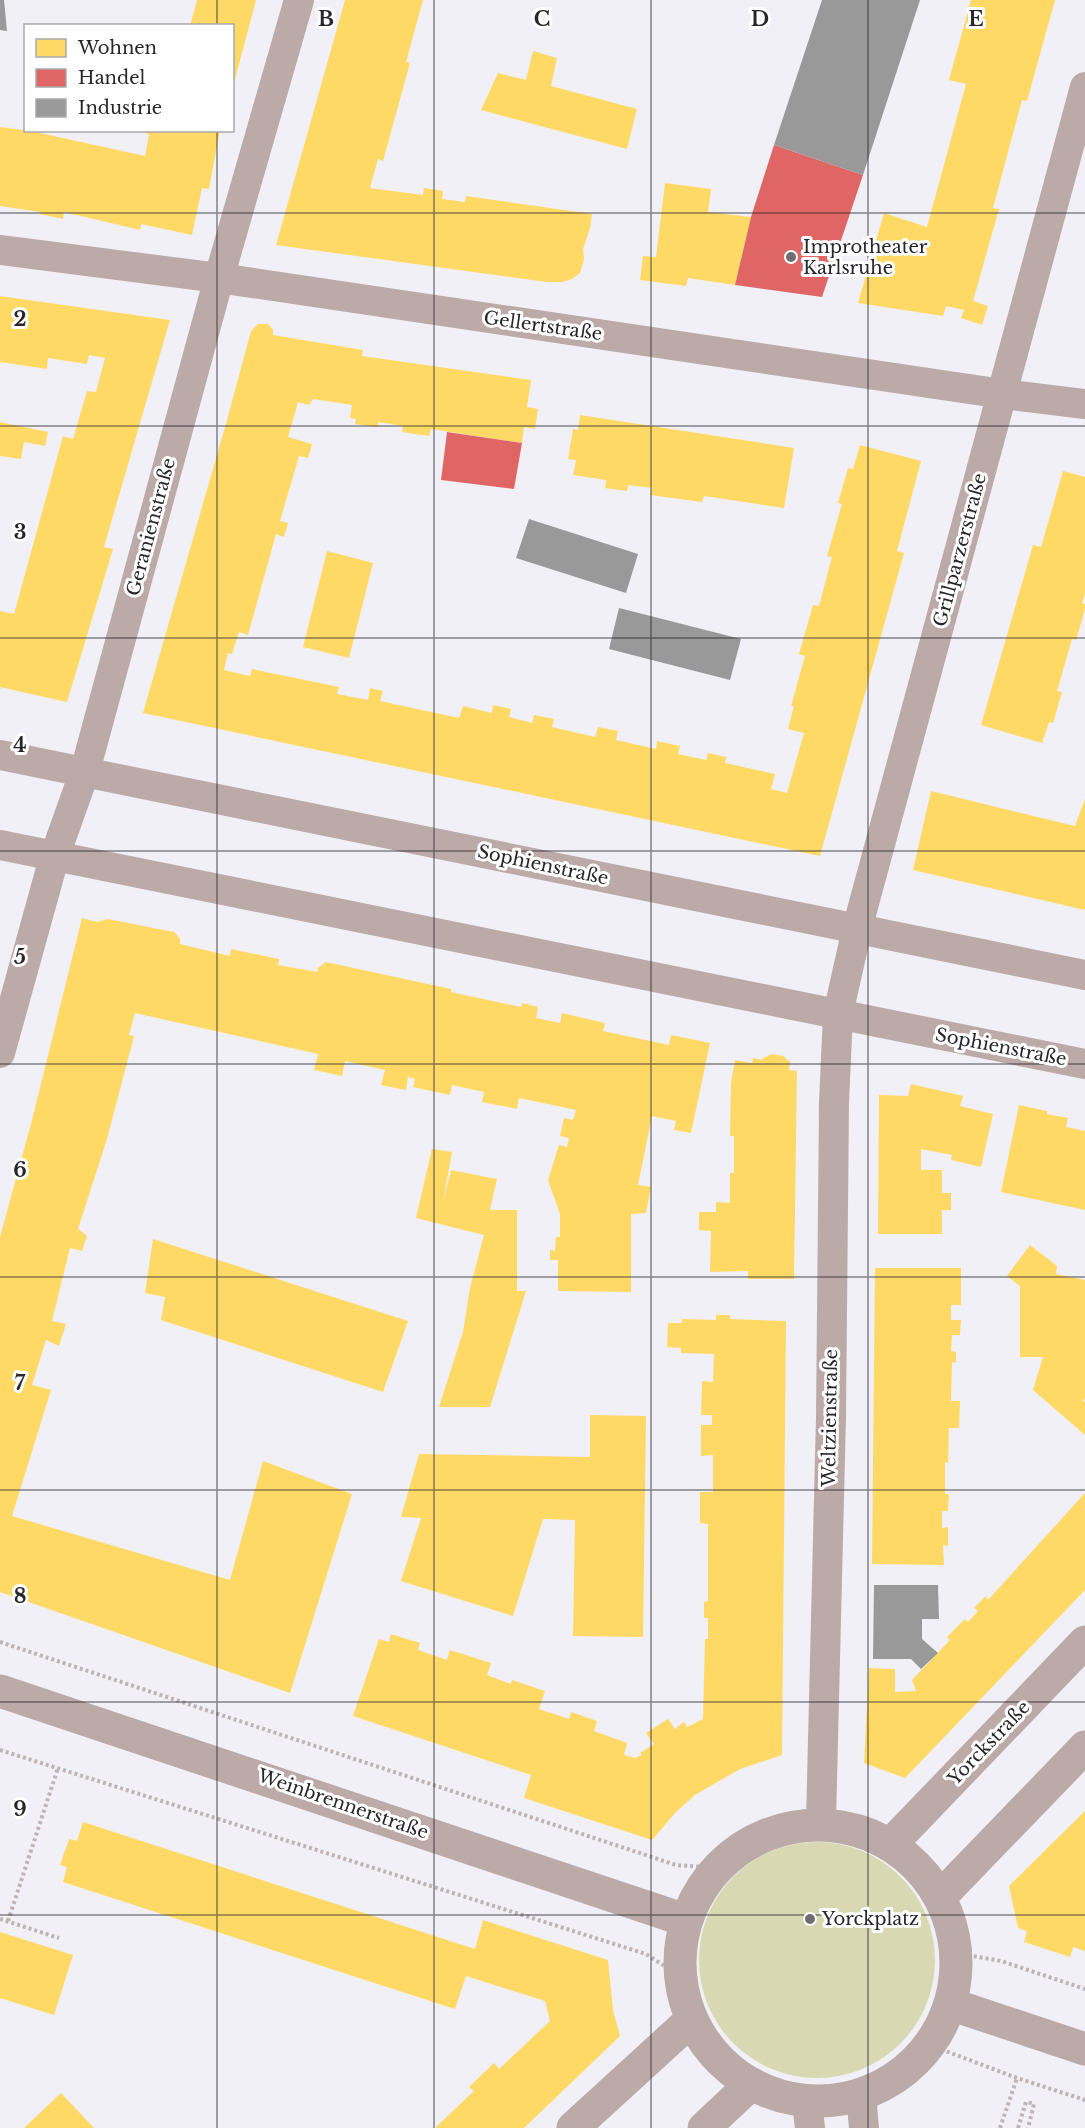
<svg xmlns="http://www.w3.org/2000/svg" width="1085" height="2128" viewBox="0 0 1085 2128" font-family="'Libre Baskerville',serif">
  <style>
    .green { fill: #d8d9b2 }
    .homes { fill: #ffd966 }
    .shops { fill: #e06666 }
    .industry { fill: #999 }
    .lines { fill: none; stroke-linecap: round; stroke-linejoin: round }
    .path { stroke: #bdb4b5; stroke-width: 4; stroke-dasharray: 3 3; stroke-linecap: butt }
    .minor { stroke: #bcaaa9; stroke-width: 30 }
    .tertiary { stroke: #bcaaa9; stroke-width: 33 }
    .grid { fill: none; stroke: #27272b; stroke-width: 1.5; stroke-opacity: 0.55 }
    .poi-dot { fill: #6d6d72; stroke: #fff; stroke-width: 2 }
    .labels { text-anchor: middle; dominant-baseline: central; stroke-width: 6; stroke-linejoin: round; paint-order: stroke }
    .poi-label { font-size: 18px; fill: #27272b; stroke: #fff; text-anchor: start }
    .street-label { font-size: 18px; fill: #27272b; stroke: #fff }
    .grid-label { font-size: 20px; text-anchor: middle; font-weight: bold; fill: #27272b; stroke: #fff; stroke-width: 6; stroke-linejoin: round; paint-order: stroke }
  </style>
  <rect width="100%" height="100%" fill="#f0f0f6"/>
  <!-- green -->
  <circle class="green" cx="817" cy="1960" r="118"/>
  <!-- homes -->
  <g class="homes">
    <path d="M 197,0 L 256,0 L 233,87 L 232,26 L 190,26 Z"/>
    <path d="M 345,0 L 423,0 L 406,62 L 410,63 L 383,161 L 378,159 L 370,188 L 423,195 L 424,188 L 443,191 L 442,199 L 465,202 L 466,196 L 592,214 L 590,228 L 583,249 L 584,259 L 580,273 L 572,279 L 562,282 L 547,282 L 276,245 Z"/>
    <path d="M 971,0 L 1055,0 L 1027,101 L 1022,100 L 993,208 L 999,209 L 973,301 L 988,306 L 982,325 L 961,318 L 964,310 L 946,306 L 943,316 L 858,303 L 884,213 L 927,227 L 966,84 L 949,80 Z"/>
    <path d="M 533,51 L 557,58 L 551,86 L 637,109 L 627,149 L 481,110 L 498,73 L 526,80 Z"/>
    <path d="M 0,127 L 31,131 L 145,156 L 149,134 L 145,133 L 146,130 L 220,130 L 209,189 L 202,188 L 192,235 L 141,224 L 140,230 L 64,212 L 63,219 L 40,214 L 40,212 L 0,206 Z"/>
    <path d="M 665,183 L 711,189 L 708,212 L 751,217 L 735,285 L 688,278 L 686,286 L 640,280 L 643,256 L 656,257 Z"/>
    <path d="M 0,296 L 170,320 L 104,547 L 113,549 L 67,702 L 0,687 L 0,611 L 14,614 L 63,436 L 73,439 L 87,391 L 96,392 L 105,358 L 89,355 L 87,364 L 48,358 L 47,369 L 0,362 Z"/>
    <path d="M 258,324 L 268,324 L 273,330 L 273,335 L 363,350 L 362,356 L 531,380 L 527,407 L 538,409 L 535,429 L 524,427 L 522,443 L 431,429 L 429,436 L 402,432 L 403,426 L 378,422 L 378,427 L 355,424 L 356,419 L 350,418 L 352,405 L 313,399 L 309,405 L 298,402 L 288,437 L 312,444 L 308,458 L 299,456 L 280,521 L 288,523 L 284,537 L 276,534 L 248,635 L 239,632 L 232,654 L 228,653 L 224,670 L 250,676 L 252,669 L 339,687 L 337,694 L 368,700 L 370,688 L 383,691 L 380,701 L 459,718 L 463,706 L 492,713 L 493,705 L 511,709 L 509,717 L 532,723 L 534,715 L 554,719 L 552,727 L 595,737 L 598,727 L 618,731 L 616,740 L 656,749 L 657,741 L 680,746 L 678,754 L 706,760 L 708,753 L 726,757 L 725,763 L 775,774 L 771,789 L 787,793 L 804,733 L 788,729 L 794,706 L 791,706 L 805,656 L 799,654 L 813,605 L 819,606 L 832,557 L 827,556 L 842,504 L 838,503 L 848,468 L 853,469 L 860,445 L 921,461 L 897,551 L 904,553 L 820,856 L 143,713 L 227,420 L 251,331 Z"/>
    <path d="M 580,415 L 794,448 L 784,508 L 704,496 L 702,502 L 650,495 L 652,488 L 628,485 L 627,491 L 605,488 L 606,480 L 573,475 L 576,460 L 568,459 L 573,429 L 578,430 Z"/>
    <path d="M 0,422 L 48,432 L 45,446 L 24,442 L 21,459 L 0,456 Z"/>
    <path d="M 1063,471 L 1085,477 L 1085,594 L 1082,603 L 1085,604 L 1085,609 L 1076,640 L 1072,639 L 1057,691 L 1062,692 L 1053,723 L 1049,722 L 1042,743 L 981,725 L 1033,545 L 1041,547 Z"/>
    <path d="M 327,551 L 373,563 L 349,658 L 303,647 Z"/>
    <path d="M 931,791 L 1075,826 L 1085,799 L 1085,910 L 913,870 Z"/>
    <path d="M 82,918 L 97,922 L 108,919 L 174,932 L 180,939 L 180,944 L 230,956 L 231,949 L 279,959 L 278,965 L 317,972 L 318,968 L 326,962 L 451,989 L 451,992 L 521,1007 L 522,1003 L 538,1007 L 536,1018 L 560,1023 L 562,1013 L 605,1023 L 603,1031 L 669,1045 L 671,1035 L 710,1043 L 691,1133 L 674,1130 L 676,1121 L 652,1116 L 638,1185 L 651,1187 L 646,1213 L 631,1214 L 631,1292 L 558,1291 L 558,1260 L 550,1260 L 550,1250 L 555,1251 L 556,1237 L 560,1237 L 560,1214 L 548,1180 L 559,1145 L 567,1147 L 569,1138 L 560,1136 L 564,1118 L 573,1120 L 576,1110 L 519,1098 L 517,1109 L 482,1102 L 484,1092 L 452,1085 L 450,1095 L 413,1087 L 415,1079 L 408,1077 L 406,1090 L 381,1085 L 385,1070 L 345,1061 L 342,1076 L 314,1070 L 318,1054 L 135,1013 L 129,1035 L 134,1036 L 107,1139 L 78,1229 L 87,1236 L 82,1251 L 70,1248 L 52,1321 L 66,1324 L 59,1346 L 46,1340 L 32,1385 L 51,1390 L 12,1516 L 230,1580 L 263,1461 L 352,1494 L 290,1693 L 0,1592 L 0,1237 L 32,1120 Z"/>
    <path d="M 772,1054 L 783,1056 L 790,1062 L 789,1070 L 797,1071 L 794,1279 L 748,1279 L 748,1271 L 710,1272 L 711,1231 L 699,1230 L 699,1212 L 716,1212 L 716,1202 L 730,1203 L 730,1173 L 734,1173 L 734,1136 L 730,1136 L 731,1083 L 735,1060 L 752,1063 L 753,1058 L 762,1060 L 763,1058 Z"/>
    <path d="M 911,1084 L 963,1096 L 960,1106 L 993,1114 L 981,1167 L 951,1160 L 952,1155 L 921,1149 L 921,1170 L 942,1170 L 942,1193 L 951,1193 L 951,1210 L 942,1210 L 942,1234 L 878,1234 L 879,1095 L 908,1096 Z"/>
    <path d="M 1019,1105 L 1047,1111 L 1047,1114 L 1068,1118 L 1066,1127 L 1085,1131 L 1085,1210 L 1001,1192 Z"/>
    <path d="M 432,1149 L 452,1152 L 443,1202 L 451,1170 L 497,1179 L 490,1210 L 517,1210 L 517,1291 L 526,1291 L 490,1407 L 439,1407 L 463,1332 L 470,1288 L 484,1235 L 416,1218 Z"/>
    <path d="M 153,1239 L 408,1321 L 383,1392 L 161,1320 L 165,1297 L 145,1293 Z"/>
    <path d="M 1030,1245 L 1057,1266 L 1056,1274 L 1085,1280 L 1085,1398 L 1083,1401 L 1085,1402 L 1085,1435 L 1033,1390 L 1043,1357 L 1020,1357 L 1020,1286 L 1007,1276 Z"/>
    <path d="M 875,1268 L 961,1268 L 961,1305 L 951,1305 L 951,1320 L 961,1320 L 960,1335 L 952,1335 L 951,1351 L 956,1352 L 956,1363 L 952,1362 L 951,1401 L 960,1401 L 959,1428 L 949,1428 L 948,1463 L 945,1462 L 945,1494 L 949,1494 L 948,1511 L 942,1511 L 942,1528 L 948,1527 L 948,1546 L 943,1545 L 944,1565 L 872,1564 Z"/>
    <path d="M 716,1315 L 730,1315 L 730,1319 L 786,1321 L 782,1755 L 740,1769 L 695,1795 L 675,1813 L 652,1840 L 524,1798 L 531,1775 L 353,1716 L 379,1639 L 389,1642 L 391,1634 L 420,1643 L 418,1650 L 447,1660 L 450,1650 L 491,1663 L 487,1675 L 511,1684 L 512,1680 L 545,1691 L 539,1709 L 569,1719 L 571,1712 L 597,1721 L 594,1731 L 627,1743 L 624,1755 L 635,1758 L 642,1755 L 640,1753 L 654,1744 L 646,1733 L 668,1719 L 675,1729 L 684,1722 L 687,1727 L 703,1719 L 705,1639 L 708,1639 L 708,1618 L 704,1618 L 704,1602 L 708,1601 L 708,1524 L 700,1523 L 700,1492 L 713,1492 L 713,1455 L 701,1456 L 701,1425 L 712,1425 L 712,1415 L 701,1415 L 702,1381 L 713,1382 L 714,1354 L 681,1353 L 681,1348 L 667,1347 L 668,1323 L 682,1323 L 682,1319 L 716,1320 Z"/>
    <path d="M 590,1415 L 646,1416 L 643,1637 L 573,1636 L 575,1520 L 543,1519 L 513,1616 L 401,1581 L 421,1518 L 401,1517 L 419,1454 L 590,1457 Z"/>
    <path d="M 1085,1493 L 1085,1590 L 905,1778 L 864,1763 L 869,1668 L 895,1669 L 895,1692 L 916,1691 L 912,1680 L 950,1640 L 947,1637 L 965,1619 L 968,1622 L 978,1611 L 974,1608 L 986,1596 L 988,1600 Z"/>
    <path d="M 1085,1811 L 1085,1951 L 1073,1947 L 1070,1957 L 1024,1942 L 1027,1931 L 1018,1928 L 1009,1886 Z"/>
    <path d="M 83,1822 L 475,1949 L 483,1920 L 608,1960 L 613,2010 L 620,2036 L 524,2128 L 435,2128 L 474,2091 L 469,2087 L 494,2063 L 499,2069 L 550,2021 L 545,2001 L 466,1976 L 455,2009 L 63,1882 L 67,1867 L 60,1865 L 69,1839 L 77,1841 Z"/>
    <path d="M 0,1932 L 73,1955 L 54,2015 L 0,1998 Z"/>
    <path d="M 61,2093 L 94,2128 L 24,2128 Z"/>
  </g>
  <!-- shops -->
  <g class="shops">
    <path d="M 774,145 L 863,175 L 822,297 L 735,285 L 751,217 Z"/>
    <path d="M 447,432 L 522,443 L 514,489 L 441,480 Z"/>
  </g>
  <!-- industry -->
  <g class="industry">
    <path d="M 0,0 L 4,0 L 7,31 L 0,30 Z"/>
    <path d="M 822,0 L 920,0 L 863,175 L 774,145 Z"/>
    <path d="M 529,519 L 638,554 L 626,593 L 516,558 Z"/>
    <path d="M 619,608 L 741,639 L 730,680 L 609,649 Z"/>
    <path d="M 874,1585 L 938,1585 L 939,1619 L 922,1619 L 922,1639 L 938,1653 L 921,1669 L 911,1659 L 873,1659 Z"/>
  </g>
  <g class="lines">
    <!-- path -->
    <g class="path">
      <path d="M 0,1642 L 676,1865 L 716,1868"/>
      <path d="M 0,1750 L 646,1954 L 678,1975"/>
      <path d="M 0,1919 L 59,1938"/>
      <path d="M 8,1921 L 58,1768"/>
      <path d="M 956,1953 L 1001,1961 L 1085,1989"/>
      <path d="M 930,2045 L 1017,2078 L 1085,2100"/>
      <path d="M 1000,2128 L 1017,2078"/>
      <path d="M 1018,2128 L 1026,2102 L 1034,2104 L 1028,2128"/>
    </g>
    <!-- minor -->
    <g class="minor">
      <path d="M 0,250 L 219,278 L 1003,394 L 1085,404"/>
      <path d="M 0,755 L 1085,975"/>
      <path d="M 0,845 L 1085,1064"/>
      <path d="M 0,1053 L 54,858 L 85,771 L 219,278 L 299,0"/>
      <path d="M 821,1821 L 831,1417 L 834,1103 L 838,1014 L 857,929 L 1085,87"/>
      <path d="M 861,2095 L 864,2128"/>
      <path d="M 807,2102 L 810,2128"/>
    </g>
    <!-- tertiary -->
    <g class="tertiary">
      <path d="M 0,1691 L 685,1920"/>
      <circle cx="818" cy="1963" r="138"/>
      <path d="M 892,1843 L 1085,1642"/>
      <path d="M 943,1894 L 1085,1747"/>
      <path d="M 950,2004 L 1085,2049"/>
      <path d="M 573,2128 L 690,2021"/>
      <path d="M 704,2128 L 750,2085"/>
    </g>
  </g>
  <!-- grid -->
  <path class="grid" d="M 217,0 L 217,26M 434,0 L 434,2128M 651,0 L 651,2128M 868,0 L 868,2128M 217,130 L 217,2128M 0,213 L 1085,213M 0,426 L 1085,426M 0,638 L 1085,638M 0,851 L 1085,851M 0,1064 L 1085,1064M 0,1277 L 1085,1277M 0,1490 L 1085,1490M 0,1702 L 1085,1702M 0,1915 L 1085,1915"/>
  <!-- markers -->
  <g class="poi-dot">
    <circle cx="791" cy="257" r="6"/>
    <circle cx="810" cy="1919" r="6"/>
  </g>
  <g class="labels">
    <!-- poi labels -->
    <g class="poi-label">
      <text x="803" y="247">Improtheater<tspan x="803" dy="21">Karlsruhe</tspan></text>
      <text x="822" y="1919">Yorckplatz</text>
    </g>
    <!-- street labels -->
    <g class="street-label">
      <text transform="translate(543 326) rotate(8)">Gellertstraße</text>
      <text transform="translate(151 527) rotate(-75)">Geranienstraße</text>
      <text transform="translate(960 550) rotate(-75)">Grillparzerstraße</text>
      <text transform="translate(543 865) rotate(12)">Sophienstraße</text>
      <text transform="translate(1001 1047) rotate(11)">Sophienstraße</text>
      <text transform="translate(830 1418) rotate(-89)">Weltzienstraße</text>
      <text transform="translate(989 1743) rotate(-46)">Yorckstraße</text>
      <text transform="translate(343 1804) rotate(19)">Weinbrennerstraße</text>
    </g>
  </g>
  <g class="grid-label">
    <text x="326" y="26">B</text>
    <text x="542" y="26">C</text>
    <text x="760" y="26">D</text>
    <text x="976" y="26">E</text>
    <text x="20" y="326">2</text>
    <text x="20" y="539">3</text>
    <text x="20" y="752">4</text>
    <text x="20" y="964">5</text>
    <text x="20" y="1177">6</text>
    <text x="20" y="1390">7</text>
    <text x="20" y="1603">8</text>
    <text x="20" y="1816">9</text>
  </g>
  <!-- legend -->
  <rect x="24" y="24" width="210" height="108" fill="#ffffff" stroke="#a9a9aa" stroke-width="1.5"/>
  <rect x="36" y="39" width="30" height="18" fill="#ffd966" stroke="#a9a9aa" stroke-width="1.5"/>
  <text x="78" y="54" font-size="18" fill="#27272b">Wohnen</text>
  <rect x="36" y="69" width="30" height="18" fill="#e06666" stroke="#a9a9aa" stroke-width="1.5"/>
  <text x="78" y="84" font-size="18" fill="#27272b">Handel</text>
  <rect x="36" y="99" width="30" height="18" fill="#999999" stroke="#a9a9aa" stroke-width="1.5"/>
  <text x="78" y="114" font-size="18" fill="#27272b">Industrie</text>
</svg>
